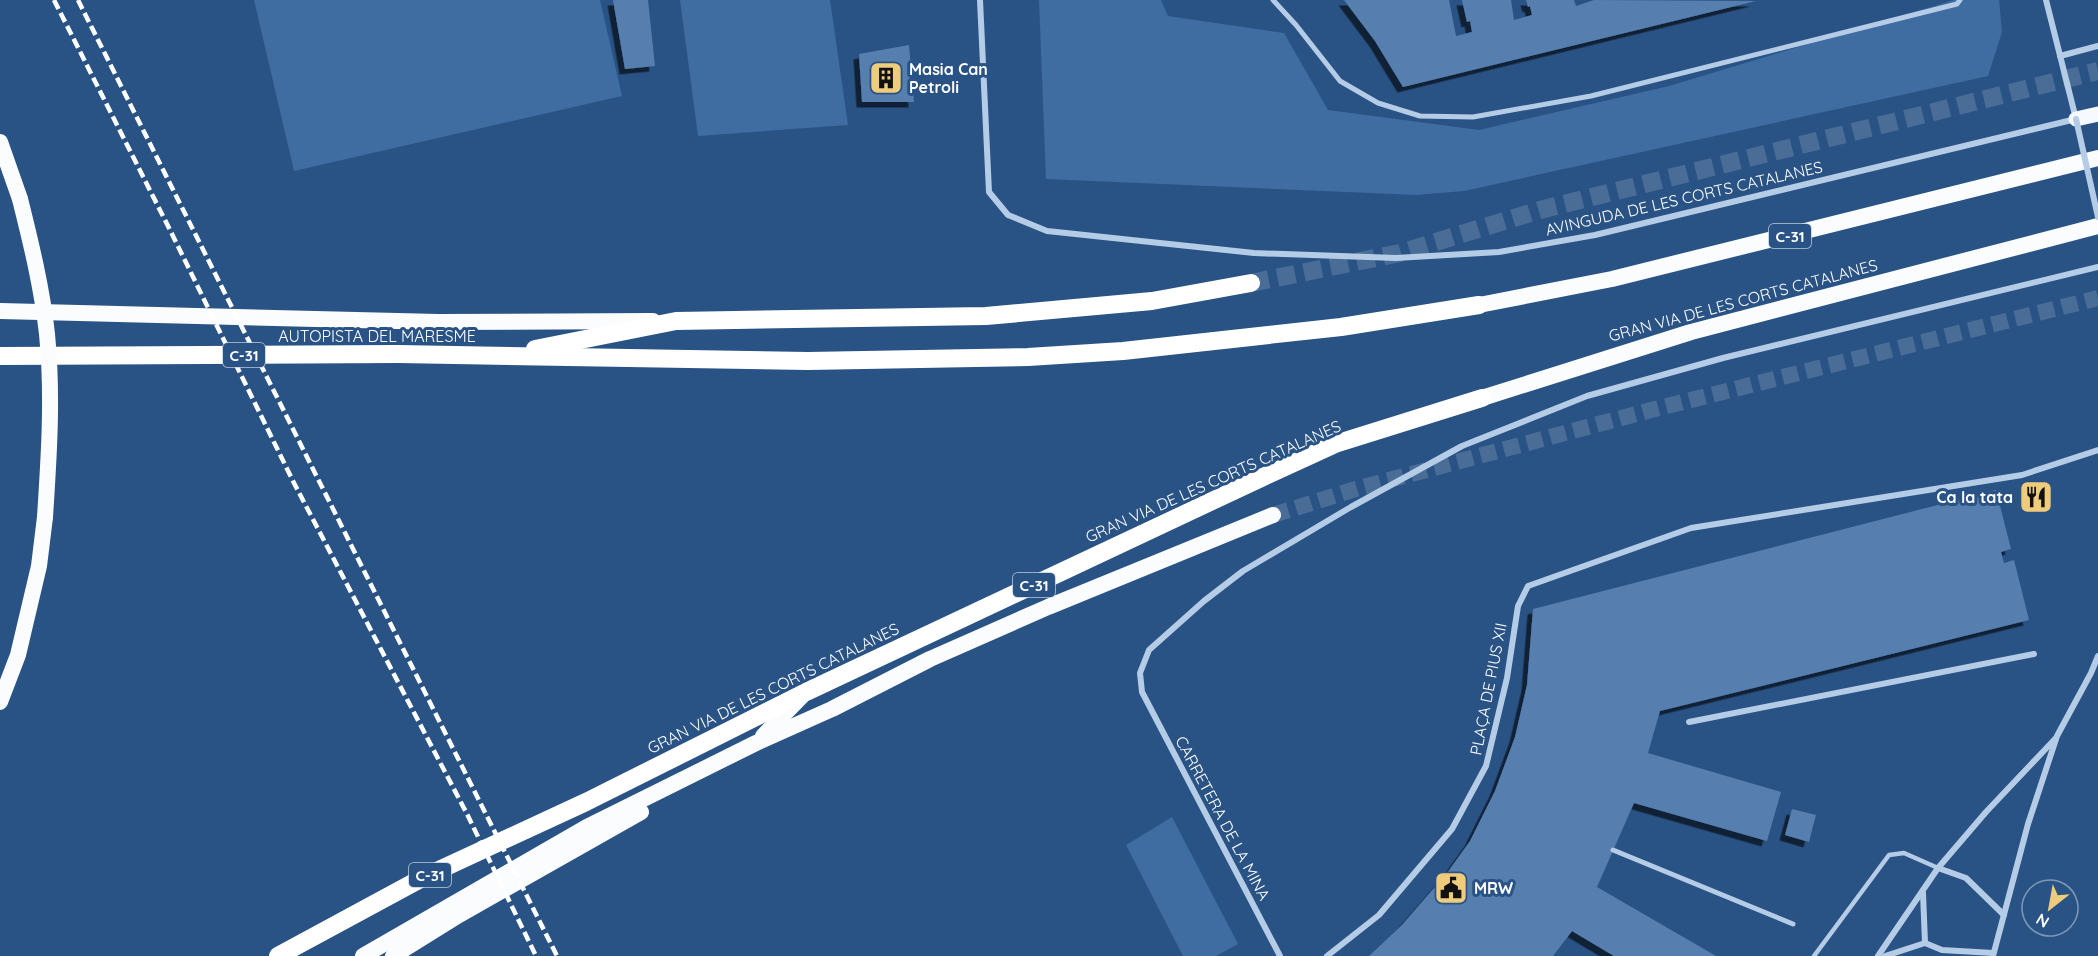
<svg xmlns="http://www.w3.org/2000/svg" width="2098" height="956" viewBox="0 0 2098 956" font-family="Quicksand,sans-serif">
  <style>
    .green { fill: #3f6ca1 }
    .building { fill: #567eae; filter: url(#shadow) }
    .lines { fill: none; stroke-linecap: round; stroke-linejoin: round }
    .trunk-tunnel { stroke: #4a6d97; stroke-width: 16; stroke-dasharray: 16 8; stroke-linecap: butt }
    .motorway-tunnel { stroke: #4a6d97; stroke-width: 18; stroke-dasharray: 18 9; stroke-linecap: butt }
    .service { stroke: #b5cce7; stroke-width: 4.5 }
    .pedestrian { stroke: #b5cce7; stroke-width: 5 }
    .minor { stroke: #b5cce7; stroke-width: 6 }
    .primary { stroke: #f6f9fe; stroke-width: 15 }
    .trunk { stroke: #fafcfe; stroke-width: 16 }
    .motorway { stroke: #fff; stroke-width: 18 }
    .rail { stroke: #fff; stroke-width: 4.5; stroke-dasharray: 10 4.5; stroke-linecap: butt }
    .minor-bridge { stroke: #b5cce7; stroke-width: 6 }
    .trunk-bridge { stroke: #fafcfe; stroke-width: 16 }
    .labels { text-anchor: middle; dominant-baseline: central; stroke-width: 6; stroke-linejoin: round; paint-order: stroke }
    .shield { fill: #2a5385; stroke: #bfcbda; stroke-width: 1.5 }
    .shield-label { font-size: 15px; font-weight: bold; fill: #fff }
    .poi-label { font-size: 16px; font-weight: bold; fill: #fff; stroke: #2a5385; text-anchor: start }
    .street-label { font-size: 16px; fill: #fff; stroke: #2a5385 }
  </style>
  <defs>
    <filter id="shadow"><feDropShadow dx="-5.5" dy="5.5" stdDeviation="0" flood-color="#0009"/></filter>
  </defs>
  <rect width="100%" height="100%" fill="#2a5385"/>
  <!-- green -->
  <g class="green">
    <path d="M 254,0 L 600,0 L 622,96 L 294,171 Z"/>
    <path d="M 680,0 L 830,0 L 848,125 L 698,136 Z"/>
    <path d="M 1039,0 L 1161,0 L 1168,16 L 1284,33 L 1328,110 L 1479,130 L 1669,86 L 1954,0 L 1999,0 L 2002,32 L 1988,76 L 1464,191 L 1416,195 L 1046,179 Z"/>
    <path d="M 1172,817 L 1238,944 L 1216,956 L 1183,956 L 1126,845 Z"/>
  </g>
  <!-- building -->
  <g class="building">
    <path d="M 613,0 L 648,0 L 655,66 L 625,69 Z"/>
    <path d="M 1344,0 L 1449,0 L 1456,36 L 1472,32 L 1470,21 L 1467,22 L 1462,0 L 1511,0 L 1514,20 L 1532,15 L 1530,6 L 1528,7 L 1526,0 L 1574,0 L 1576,6 L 1594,0 L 1756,1 L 1403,87 L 1375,41 Z"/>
    <path d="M 909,45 L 914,102 L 862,102 L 859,54 Z"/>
    <path d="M 1996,490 L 2011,549 L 2001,552 L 2004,563 L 2014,560 L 2029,620 L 1660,711 L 1648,753 L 1781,792 L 1767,841 L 1634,803 L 1597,887 L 1716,956 L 1614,956 L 1572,931 L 1553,956 L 1369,956 L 1402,925 L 1447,873 L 1470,841 L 1495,791 L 1515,737 L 1527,685 L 1533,609 Z"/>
    <path d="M 1792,809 L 1816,815 L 1809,842 L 1785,835 Z"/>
  </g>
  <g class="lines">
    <!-- trunk-tunnel -->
    <path class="trunk-tunnel" d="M 1273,515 L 1359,488 L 1655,409 L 2098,298"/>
    <!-- motorway-tunnel -->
    <path class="motorway-tunnel" d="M 1251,283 L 1400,253 L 1540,210 L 2098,71"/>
    <!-- service -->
    <path class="service" d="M 1814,956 L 1889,855 L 1904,853 L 1938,868"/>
    <!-- pedestrian -->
    <g class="pedestrian">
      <path d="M 1273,0 L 1296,25 L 1340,81 L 1378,103 L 1420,116 L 1473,117 L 1591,96 L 1957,4 L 1960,0"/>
      <path d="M 1613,850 L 1793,924"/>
    </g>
    <!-- minor -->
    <g class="minor">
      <path d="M 980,0 L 989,192 L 1008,215 L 1047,231 L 1254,253 L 1396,258 L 1499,252 L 1595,235 L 2076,119 L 2046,0"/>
      <path d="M 2060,56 L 2098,46"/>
      <path d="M 1689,722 L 2034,654"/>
      <path d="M 1938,868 L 1966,878 L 2004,915"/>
      <path d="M 1923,893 L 1925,943"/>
      <path d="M 1280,956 L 1142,692 L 1140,673 L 1149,650 L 1204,601 L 1243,571 L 1351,507 L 1462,446 L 1587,396 L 1723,358 L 2098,267"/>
      <path d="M 1327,956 L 1379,915 L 1452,829 L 1486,766 L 1507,678 L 1518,606 L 1528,586 L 1691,528 L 2022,475 L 2098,450"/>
      <path d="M 1878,956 L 1938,868 L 1986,812 L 2055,739"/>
      <path d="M 1885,956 L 1925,943 L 1942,950 L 1993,953"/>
      <path d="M 1993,956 L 2028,824 L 2057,736 L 2091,673 L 2098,656"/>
    </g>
    <!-- primary -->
    <path class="primary" d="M 2076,119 L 2098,114"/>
    <!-- trunk -->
    <g class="trunk">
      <path d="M 0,142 L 20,199"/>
      <path d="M 1479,305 L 1612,279 L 2098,158"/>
      <path d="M 0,311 L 438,322 L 653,321"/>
      <path d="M 1482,398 L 1691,332 L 2098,226"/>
      <path d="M 0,702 L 18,655 L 39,566 L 45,517"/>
      <path d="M 763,736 L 802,696"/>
      <path d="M 363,956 L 587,827 L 756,743 L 832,709 L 930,659 L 1048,607 L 1273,515"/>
      <path d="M 393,956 L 459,915 L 641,812"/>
    </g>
    <!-- motorway -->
    <g class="motorway">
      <path d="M 535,349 L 676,321 L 986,316 L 1152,301 L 1251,283"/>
      <path d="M 0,356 L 398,354 L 808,361 L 1028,357 L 1123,351 L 1341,327 L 1479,305"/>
      <path d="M 278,956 L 424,877 L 586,802 L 806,692 L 1261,478 L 1335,444 L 1482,398"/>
    </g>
    <!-- rail -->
    <g class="rail">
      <path d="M 54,0 L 170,230 L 294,483 L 467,814 L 536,956"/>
      <path d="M 78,0 L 557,956"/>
    </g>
    <!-- minor-bridge -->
    <path class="minor-bridge" d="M 2076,119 L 2098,217"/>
    <!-- trunk-bridge -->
    <path class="trunk-bridge" d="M 20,199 C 31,243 42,288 47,334 C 53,395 49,456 45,517"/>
  </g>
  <!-- icons -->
  <defs>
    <symbol id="building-square" viewBox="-11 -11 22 22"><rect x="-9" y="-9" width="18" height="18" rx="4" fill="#eecc7c" stroke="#2a5385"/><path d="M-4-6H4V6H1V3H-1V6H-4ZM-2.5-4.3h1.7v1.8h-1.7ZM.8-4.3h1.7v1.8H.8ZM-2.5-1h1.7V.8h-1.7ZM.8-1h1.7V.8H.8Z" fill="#111"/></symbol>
    <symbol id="restaurant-square" viewBox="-11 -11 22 22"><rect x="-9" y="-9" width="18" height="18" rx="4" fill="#eecc7c" stroke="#2a5385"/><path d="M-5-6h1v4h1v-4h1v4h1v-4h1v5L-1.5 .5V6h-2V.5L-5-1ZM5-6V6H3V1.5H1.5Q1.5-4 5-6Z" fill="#111"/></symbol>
    <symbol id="civic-square" viewBox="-11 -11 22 22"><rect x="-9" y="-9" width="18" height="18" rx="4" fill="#eecc7c" stroke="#2a5385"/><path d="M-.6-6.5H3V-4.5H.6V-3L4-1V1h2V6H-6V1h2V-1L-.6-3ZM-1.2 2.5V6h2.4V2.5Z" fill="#111"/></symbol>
  </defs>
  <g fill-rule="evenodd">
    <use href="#building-square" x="867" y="59" width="38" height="38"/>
    <use href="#restaurant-square" x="2017" y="478" width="38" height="38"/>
    <use href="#civic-square" x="1432" y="869" width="38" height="38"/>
  </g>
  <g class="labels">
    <!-- shield labels -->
    <g class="shield">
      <rect x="1769" y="224" width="42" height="24" rx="4.5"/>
      <rect x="223" y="343" width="42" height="24" rx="4.5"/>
      <rect x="1013" y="573" width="42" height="24" rx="4.5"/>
      <rect x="409" y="863" width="42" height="24" rx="4.5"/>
    </g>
    <g class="shield-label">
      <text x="1790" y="236">C-31</text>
      <text x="244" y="355">C-31</text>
      <text x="1034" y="585">C-31</text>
      <text x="430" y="875">C-31</text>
    </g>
    <!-- poi labels -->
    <g class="poi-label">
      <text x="909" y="69">Masia Can<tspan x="909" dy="18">Petroli</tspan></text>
      <text x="2013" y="497" text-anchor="end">Ca la tata</text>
      <text x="1474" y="888">MRW</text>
    </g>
    <!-- street labels -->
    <g class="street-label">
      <text transform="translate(1684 198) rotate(-13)">AVINGUDA DE LES CORTS CATALANES</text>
      <text transform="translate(1743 300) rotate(-15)">GRAN VIA DE LES CORTS CATALANES</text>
      <text x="377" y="336">AUTOPISTA DEL MARESME</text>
      <text transform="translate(1213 481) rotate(-24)">GRAN VIA DE LES CORTS CATALANES</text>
      <text transform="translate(773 688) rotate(-26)">GRAN VIA DE LES CORTS CATALANES</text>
      <text transform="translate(1488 689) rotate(-79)">PLAÇA DE PIUS XII</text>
      <text transform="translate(1223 818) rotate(62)">CARRETERA DE LA MINA</text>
    </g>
  </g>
  <!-- north arrow -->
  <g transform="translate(2050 908) rotate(211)"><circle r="28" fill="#2a5385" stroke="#7f98b6" stroke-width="1.5"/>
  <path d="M0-4.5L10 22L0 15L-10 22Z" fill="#eecc7c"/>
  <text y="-9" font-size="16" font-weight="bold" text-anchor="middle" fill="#ffffff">N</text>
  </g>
</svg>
